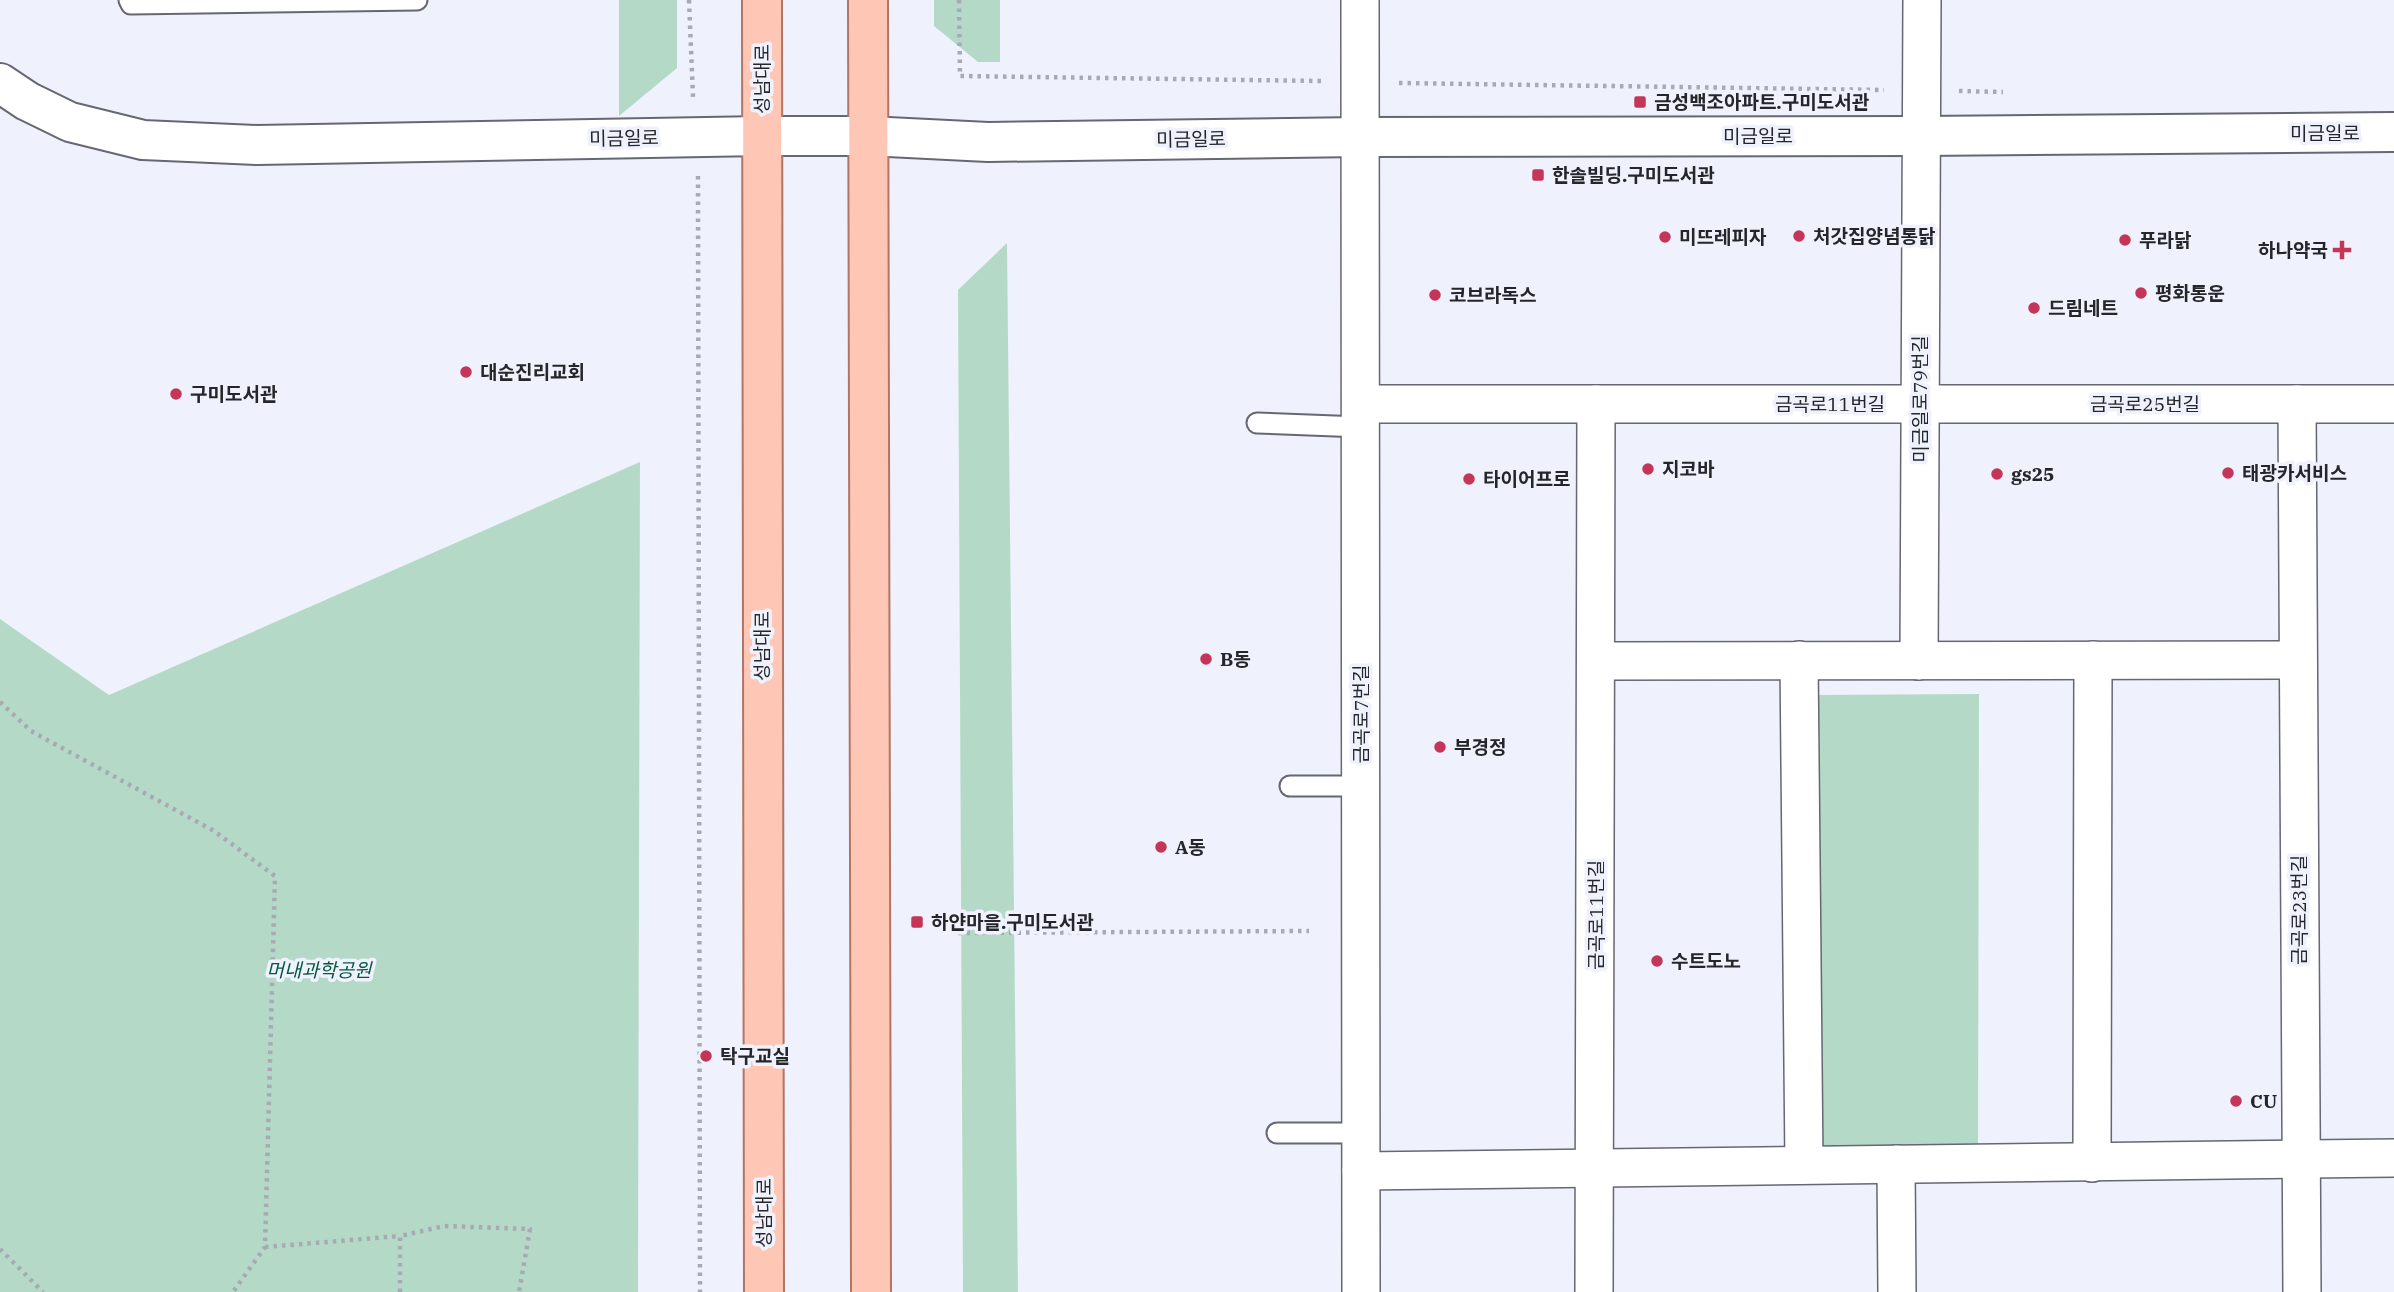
<svg xmlns="http://www.w3.org/2000/svg" width="2394" height="1292" viewBox="0 0 2394 1292" font-family="'IBM Plex Serif','Noto Sans KR',serif">
  <style>
    .green { fill: #b4dac7 }
    .lines { fill: none; stroke-linecap: round; stroke-linejoin: round }
    .lane-casing { stroke: #656771; stroke-width: 23 }
    .street-casing { stroke: #656771; stroke-width: 40 }
    .secondary-casing { stroke: #656771; stroke-width: 42 }
    .primary-casing { stroke: #b17564; stroke-width: 42 }
    .path { stroke: #a8aab3; stroke-width: 4.5; stroke-dasharray: 3.5 5; stroke-linecap: butt }
    .lane { stroke: #fff; stroke-width: 19 }
    .street { stroke: #fff; stroke-width: 37 }
    .secondary { stroke: #fff; stroke-width: 38 }
    .primary { stroke: #fec6b5; stroke-width: 38 }
    .poi-dot { fill: #c53558; stroke: #eff2fd; stroke-width: 2.5 }
    .labels { text-anchor: middle; dominant-baseline: central; stroke-width: 7; stroke-linejoin: round; paint-order: stroke }
    .street-label { font-size: 19px; fill: #24262a; stroke: #eff2fd }
    .poi-label { font-size: 19px; font-weight: bold; fill: #24262a; stroke: #eff2fd; text-anchor: start }
    .park-label { font-size: 19px; font-style: italic; fill: #03583c; stroke: #eff2fd }
  </style>
  <rect width="100%" height="100%" fill="#eff2fd"/>
  <!-- green -->
  <g class="green">
    <path d="M 619,0 L 677,0 L 677,68 L 619,116 Z"/>
    <path d="M 934,0 L 1000,0 L 1000,62 L 978,62 L 934,26 Z"/>
    <path d="M 1007,243 L 1018,1292 L 963,1292 L 958,290 Z"/>
    <path d="M 640,462 L 638,1292 L 0,1292 L 0,619 L 109,695 Z"/>
    <path d="M 1979,694 L 1978,1153 L 1812,1155 L 1809,695 Z"/>
  </g>
  <g class="lines">
    <defs>
      <g id="lane">
        <path d="M 129,0 L 131,4 L 417,0"/>
        <path d="M 1257,423 L 1361,427"/>
        <path d="M 1290,786 L 1361,786"/>
        <path d="M 1277,1133 L 1361,1133"/>
      </g>
      <g id="street">
        <path d="M 1360,0 L 1361,1292"/>
        <path d="M 1361,404 L 2394,404"/>
        <path d="M 2297,404 L 2302,1292"/>
        <path d="M 1799,660 L 1804,1165"/>
        <path d="M 1596,661 L 2298,660"/>
        <path d="M 1919,661 L 1922,0"/>
        <path d="M 2092,1163 L 2093,660"/>
        <path d="M 1896,1164 L 1897,1292"/>
        <path d="M 1361,1171 L 2394,1158"/>
        <path d="M 1594,1292 L 1596,404"/>
      </g>
      <path id="secondary" d="M 0,83 L 27,101 L 70,122 L 143,140 L 257,145 L 762,136 L 868,136 L 988,142 L 1360,137 L 1921,136 L 2394,132"/>
      <g id="primary">
        <path d="M 762,0 L 764,1292"/>
        <path d="M 868,0 L 871,1292"/>
      </g>
    </defs>
    <!-- lane casing -->
    <use href="#lane" class="lane-casing"/>
    <!-- street casing -->
    <use href="#street" class="street-casing"/>
    <!-- secondary casing -->
    <use href="#secondary" class="secondary-casing"/>
    <!-- primary casing -->
    <use href="#primary" class="primary-casing"/>
    <!-- path -->
    <g class="path">
      <path d="M 689,0 L 693,97"/>
      <path d="M 959,0 L 960,76 L 1321,81"/>
      <path d="M 1399,83 L 1884,90"/>
      <path d="M 1959,91 L 2003,92"/>
      <path d="M 698,176 L 700,1292"/>
      <path d="M 0,702 L 31,731 L 214,831 L 275,876 L 265,1247 L 233,1292"/>
      <path d="M 958,933 L 1309,931"/>
      <path d="M 265,1247 L 400,1236"/>
      <path d="M 0,1249 L 43,1292"/>
      <path d="M 400,1292 L 400,1236 L 444,1226 L 530,1229 L 519,1292"/>
    </g>
    <!-- lane -->
    <use href="#lane" class="lane"/>
    <!-- street -->
    <use href="#street" class="street"/>
    <!-- secondary -->
    <use href="#secondary" class="secondary"/>
    <!-- primary -->
    <use href="#primary" class="primary"/>
  </g>
  <!-- markers -->
  <g class="poi-dot">
    <rect x="1633" y="95" width="14" height="14" rx="3.5"/>
    <rect x="1531" y="168" width="14" height="14" rx="3.5"/>
    <circle cx="1799" cy="236" r="7"/>
    <circle cx="1665" cy="237" r="7"/>
    <circle cx="2125" cy="240" r="7"/>
    <path d="M2338.5 239.5h7v7h7v7h-7v7h-7v-7h-7v-7h7z"/>
    <circle cx="2141" cy="293" r="7"/>
    <circle cx="1435" cy="295" r="7"/>
    <circle cx="2034" cy="308" r="7"/>
    <circle cx="466" cy="372" r="7"/>
    <circle cx="176" cy="394" r="7"/>
    <circle cx="1648" cy="469" r="7"/>
    <circle cx="2228" cy="473" r="7"/>
    <circle cx="1997" cy="474" r="7"/>
    <circle cx="1469" cy="479" r="7"/>
    <circle cx="1206" cy="659" r="7"/>
    <circle cx="1440" cy="747" r="7"/>
    <circle cx="1161" cy="847" r="7"/>
    <rect x="910" y="915" width="14" height="14" rx="3.5"/>
    <circle cx="1657" cy="961" r="7"/>
    <circle cx="706" cy="1056" r="7"/>
    <circle cx="2236" cy="1101" r="7"/>
  </g>
  <g class="labels">
    <!-- street labels -->
    <g class="street-label">
      <text transform="translate(762 79) rotate(-90)">성남대로</text>
      <text x="2325" y="133">미금일로</text>
      <text x="1758" y="136">미금일로</text>
      <text transform="translate(624 138) rotate(-1)">미금일로</text>
      <text transform="translate(1191 139) rotate(-1)">미금일로</text>
      <text transform="translate(1920 399) rotate(-90)">미금일로79번길</text>
      <text x="1830" y="404">금곡로11번길</text>
      <text x="2145" y="404">금곡로25번길</text>
      <text transform="translate(762 646) rotate(-90)">성남대로</text>
      <text transform="translate(1361 714) rotate(-90)">금곡로7번길</text>
      <text transform="translate(2299 910) rotate(-90)">금곡로23번길</text>
      <text transform="translate(1596 915) rotate(-90)">금곡로11번길</text>
      <text transform="translate(764 1213) rotate(-90)">성남대로</text>
    </g>
    <!-- poi labels -->
    <g class="poi-label">
      <text x="1654" y="102">금성백조아파트.구미도서관</text>
      <text x="1552" y="175">한솔빌딩.구미도서관</text>
      <text x="1813" y="236">처갓집양념통닭</text>
      <text x="1679" y="237">미뜨레피자</text>
      <text x="2139" y="240">푸라닭</text>
      <text x="2328" y="250" text-anchor="end">하나약국</text>
      <text x="2155" y="293">평화통운</text>
      <text x="1449" y="295">코브라독스</text>
      <text x="2048" y="308">드림네트</text>
      <text x="480" y="372">대순진리교회</text>
      <text x="190" y="394">구미도서관</text>
      <text x="1662" y="469">지코바</text>
      <text x="2242" y="473">태광카서비스</text>
      <text x="2011" y="474">gs25</text>
      <text x="1483" y="479">타이어프로</text>
      <text x="1220" y="659">B동</text>
      <text x="1454" y="747">부경정</text>
      <text x="1175" y="847">A동</text>
      <text x="931" y="922">하얀마을.구미도서관</text>
      <text x="1671" y="961">수트도노</text>
      <text x="720" y="1056">탁구교실</text>
      <text x="2250" y="1101">CU</text>
    </g>
    <!-- park labels -->
    <g class="park-label">
      <text x="319" y="970">머내과학공원</text>
    </g>
  </g>
</svg>
